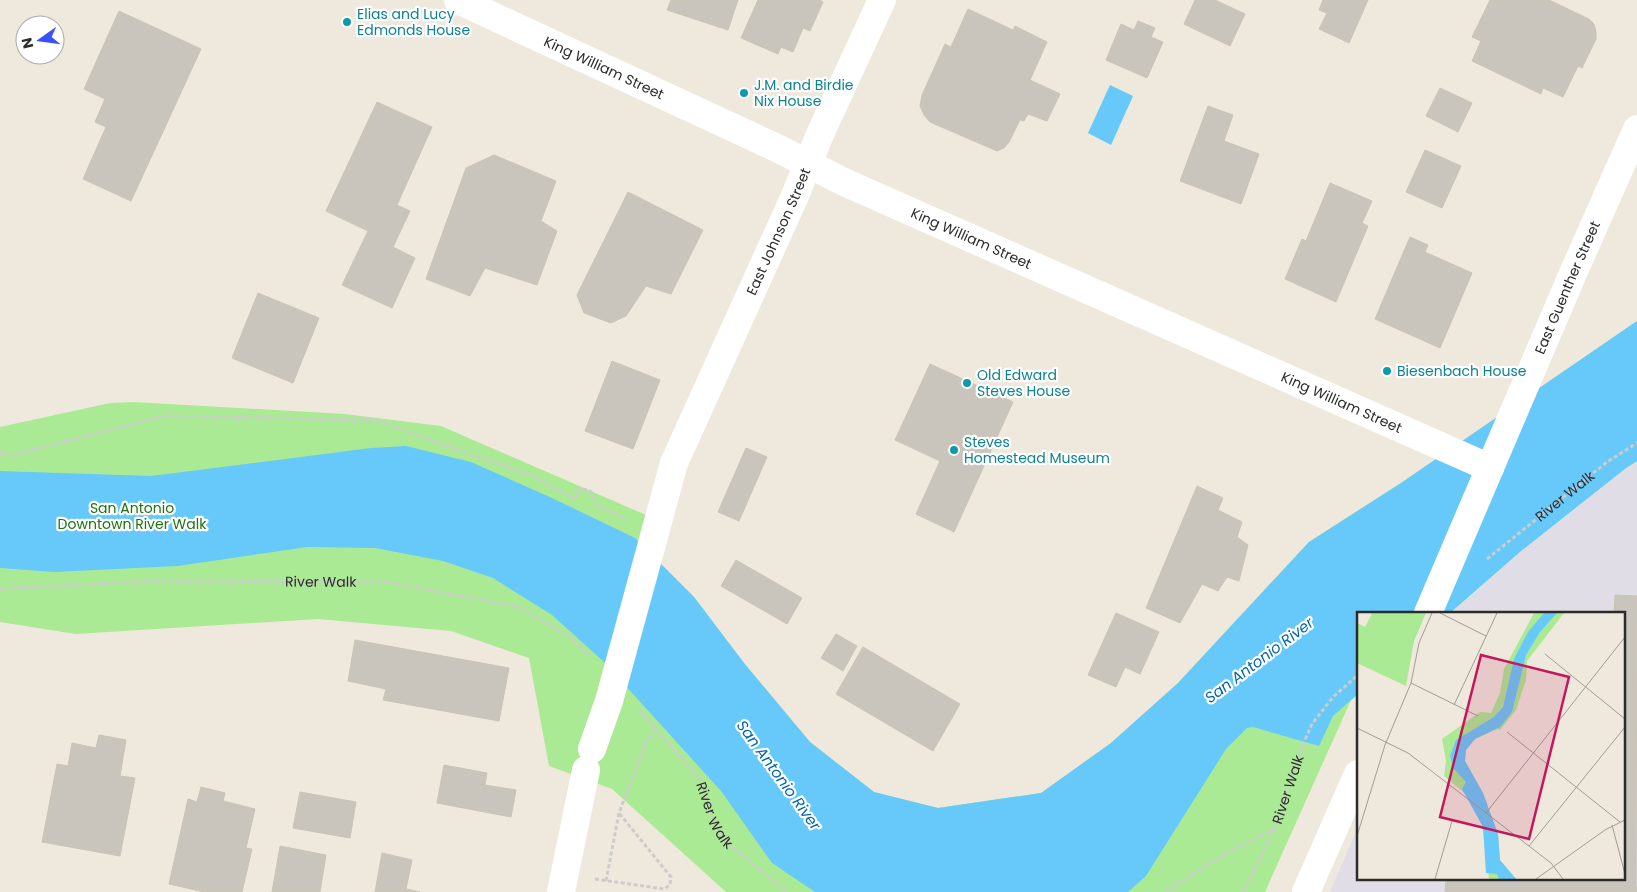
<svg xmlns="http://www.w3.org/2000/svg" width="1637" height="892" viewBox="0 0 1637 892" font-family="Poppins,sans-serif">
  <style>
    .industrial { fill: #e1dde6 }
    .green { fill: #abea94 }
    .water { fill: #66c9fa }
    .building { fill: #cac5bc; stroke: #cac4b6 }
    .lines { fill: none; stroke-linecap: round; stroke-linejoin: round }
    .path { stroke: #ccc; stroke-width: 3; stroke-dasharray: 4 2.5; stroke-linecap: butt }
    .pedestrian { stroke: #fff; stroke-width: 28 }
    .minor { stroke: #fff; stroke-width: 28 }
    .culture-dot { fill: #0f9aa8; stroke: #fff; stroke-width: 2 }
    .labels { text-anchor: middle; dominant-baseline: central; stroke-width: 4.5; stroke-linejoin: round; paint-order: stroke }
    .culture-label { font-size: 14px; fill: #0d838f; stroke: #fff; text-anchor: start }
    .street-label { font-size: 14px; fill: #2b2b2b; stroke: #fff }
    .park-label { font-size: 14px; fill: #207113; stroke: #fff }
    .water-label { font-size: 15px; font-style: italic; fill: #0065ab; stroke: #fff }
    .inset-road { fill: none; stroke: #a19c95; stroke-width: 1 }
    .view { fill: #c2185b; fill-opacity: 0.15; stroke: #c2185b; stroke-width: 2.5 }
    .inset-edge { fill: none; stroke: #2b2b2b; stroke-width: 2.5 }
  </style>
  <rect width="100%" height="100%" fill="#efe8dc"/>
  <!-- industrial -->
  <path class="industrial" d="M 1637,461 L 1637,892 L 1330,892 L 1358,827 L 1358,878 L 1623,878 L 1623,613 L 1451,613 L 1521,551 L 1626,468 Z"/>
  <!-- green -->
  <path class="green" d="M 1637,321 L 1637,461 L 1626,468 L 1521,551 L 1450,613 L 1358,613 L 1358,694 L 1351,700 L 1265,892 L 726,892 L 612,789 L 549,766 L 529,658 L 451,631 L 318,619 L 76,634 L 0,622 L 0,427 L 110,403 L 134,402 L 345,414 L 441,426 L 669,525 L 660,563 L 694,597 L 744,663 L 810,742 L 874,792 L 938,808 L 1041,793 L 1111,743 L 1178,683 L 1309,542 L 1401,483 Z"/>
  <!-- water -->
  <g class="water">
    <path d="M 1110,85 L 1133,96 L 1111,145 L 1088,133 Z"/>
    <path d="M 1637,321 L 1637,461 L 1626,468 L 1521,551 L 1450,613 L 1358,613 L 1358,694 L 1333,716 L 1319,746 L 1253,727 L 1247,728 L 1226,749 L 1146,876 L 1128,892 L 815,892 L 772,863 L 721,791 L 604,662 L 552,615 L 493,578 L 443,561 L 375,548 L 307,547 L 178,566 L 54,572 L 0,568 L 0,471 L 151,476 L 371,448 L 406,446 L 471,462 L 552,498 L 635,538 L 694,597 L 744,663 L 810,742 L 874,792 L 938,808 L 1041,793 L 1111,743 L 1178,683 L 1309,542 L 1401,483 Z"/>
  </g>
  <!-- building -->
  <g class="building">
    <path d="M 671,0 L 738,0 L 728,30 L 667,10 Z"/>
    <path d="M 758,0 L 819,0 L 823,2 L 810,31 L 803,28 L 793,52 L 781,47 L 778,54 L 741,38 Z"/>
    <path d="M 1195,0 L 1215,0 L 1245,14 L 1230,46 L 1184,24 Z"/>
    <path d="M 1323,0 L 1368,0 L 1349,43 L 1319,29 L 1327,13 L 1319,10 Z"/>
    <path d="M 1490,0 L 1549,0 L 1589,19 L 1594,24 L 1596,32 L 1596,39 L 1582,68 L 1578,66 L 1563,97 L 1543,88 L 1541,94 L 1472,61 L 1481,41 L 1472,37 Z"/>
    <path d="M 968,9 L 1013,30 L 1015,26 L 1047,42 L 1030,80 L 1060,94 L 1047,121 L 1028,114 L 1024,121 L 1020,120 L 1009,142 L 1004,148 L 997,151 L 930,122 L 924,115 L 920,106 L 922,95 L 945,44 L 951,47 Z"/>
    <path d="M 119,11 L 201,49 L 131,201 L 83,179 L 106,127 L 95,122 L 105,99 L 84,89 Z"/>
    <path d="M 1138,21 L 1155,28 L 1151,37 L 1163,42 L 1147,78 L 1106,60 L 1121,24 L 1134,30 Z"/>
    <path d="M 1440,88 L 1472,103 L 1458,132 L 1426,116 Z"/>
    <path d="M 377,102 L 432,127 L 397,205 L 410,211 L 393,247 L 415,258 L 392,308 L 342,285 L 368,231 L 326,211 Z"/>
    <path d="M 1208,106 L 1233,115 L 1224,141 L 1259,154 L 1241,204 L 1180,181 Z"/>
    <path d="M 1425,150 L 1461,166 L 1442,208 L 1406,192 Z"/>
    <path d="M 494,155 L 556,181 L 541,221 L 557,231 L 537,285 L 485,268 L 470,296 L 426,279 L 466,168 Z"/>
    <path d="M 1330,183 L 1372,201 L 1362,223 L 1368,226 L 1336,302 L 1285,279 L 1302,239 L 1306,241 Z"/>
    <path d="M 628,192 L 703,230 L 671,294 L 646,286 L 626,316 L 611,323 L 584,313 L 577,295 Z"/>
    <path d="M 1410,237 L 1428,245 L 1425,252 L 1472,273 L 1440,348 L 1375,319 Z"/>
    <path d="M 258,293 L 319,318 L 293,383 L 232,358 Z"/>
    <path d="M 612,361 L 660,380 L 633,449 L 585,431 Z"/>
    <path d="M 930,364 L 1013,402 L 954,532 L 916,514 L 940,461 L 895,440 Z"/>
    <path d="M 746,448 L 767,457 L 739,521 L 718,512 Z"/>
    <path d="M 1197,486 L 1223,498 L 1218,510 L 1242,522 L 1237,537 L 1248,545 L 1239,581 L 1227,577 L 1218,591 L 1202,584 L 1180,623 L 1146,608 Z"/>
    <path d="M 736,560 L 802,598 L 787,624 L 721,586 Z"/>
    <path d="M 1615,595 L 1637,596 L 1636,885 L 1637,892 L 1445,892 L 1446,878 L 1623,878 L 1623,613 L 1614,613 Z"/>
    <path d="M 1116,613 L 1159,632 L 1140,674 L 1125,667 L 1116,687 L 1088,675 Z"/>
    <path d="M 836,634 L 857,646 L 843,671 L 821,658 Z"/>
    <path d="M 355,640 L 509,668 L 499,721 L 383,700 L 386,689 L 348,681 Z"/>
    <path d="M 863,647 L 960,704 L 933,751 L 836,694 Z"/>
    <path d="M 99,735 L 126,740 L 120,776 L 135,778 L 120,856 L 42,842 L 57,764 L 68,766 L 72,743 L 96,748 Z"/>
    <path d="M 444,765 L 487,773 L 485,785 L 516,790 L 511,817 L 437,803 Z"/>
    <path d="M 201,787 L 225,793 L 223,801 L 255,809 L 246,848 L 252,849 L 242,892 L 204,892 L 169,884 L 188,799 L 197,802 Z"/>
    <path d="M 300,792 L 356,802 L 350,838 L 293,828 Z"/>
    <path d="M 280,846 L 326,855 L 320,892 L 272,892 Z"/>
    <path d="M 382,853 L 412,860 L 406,889 L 420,892 L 375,892 Z"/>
  </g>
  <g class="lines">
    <!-- path -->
    <g class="path">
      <path d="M 0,453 L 13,455 L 164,416 L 375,420 L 532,476 L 575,499 L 580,488 L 590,491 L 598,507 L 614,513 L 625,519"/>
      <path id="s1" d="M 1487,559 L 1607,462 L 1637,443"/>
      <path id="s2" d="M 0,589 L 150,581 L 387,582 L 519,607 L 571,638 L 589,656"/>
      <path id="s3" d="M 639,710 L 700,780 L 715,824 L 726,842 L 788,892"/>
      <path d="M 595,879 L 664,889 L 670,885 L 671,877 L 619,813"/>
      <path d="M 606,881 L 619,813 L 647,740 L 655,728"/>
      <path id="s4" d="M 1165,892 L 1216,859 L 1275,828 L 1303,744 L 1312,724 L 1333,697 L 1358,675"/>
      <path d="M 1243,892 L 1275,828"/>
    </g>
    <!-- pedestrian -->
    <path class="pedestrian" d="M 592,749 L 609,701 L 674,463"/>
    <!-- minor -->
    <g class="minor">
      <path id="s5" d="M 458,0 L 779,149 L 844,182 L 1490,468"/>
      <path id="s6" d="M 674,463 L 794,198 L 821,132 L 882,0"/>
      <path id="s7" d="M 1428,613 L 1574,271 L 1637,129"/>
      <path d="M 561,892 L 586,770"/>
      <path d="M 1306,892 L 1358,774"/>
    </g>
  </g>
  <!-- markers -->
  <g class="culture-dot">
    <circle cx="347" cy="22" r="5"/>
    <circle cx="744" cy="93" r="5"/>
    <circle cx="1387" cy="371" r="5"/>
    <circle cx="967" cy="383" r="5"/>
    <circle cx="954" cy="450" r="5"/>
  </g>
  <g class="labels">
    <!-- culture labels -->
    <g class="culture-label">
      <text x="357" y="14">Elias and Lucy<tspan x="357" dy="16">Edmonds House</tspan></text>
      <text x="754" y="85">J.M. and Birdie<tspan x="754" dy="16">Nix House</tspan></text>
      <text x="1397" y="371">Biesenbach House</text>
      <text x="977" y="375">Old Edward<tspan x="977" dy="16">Steves House</tspan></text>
      <text x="964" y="442">Steves<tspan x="964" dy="16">Homestead Museum</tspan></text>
    </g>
    <!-- street labels -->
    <g class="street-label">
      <text stroke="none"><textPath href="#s5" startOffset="161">King William Street</textPath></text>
      <text stroke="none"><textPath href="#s6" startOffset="254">East Johnson Street</textPath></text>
      <text stroke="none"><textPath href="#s5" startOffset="566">King William Street</textPath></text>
      <text stroke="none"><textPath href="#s7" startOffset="354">East Guenther Street</textPath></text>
      <text stroke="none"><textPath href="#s5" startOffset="971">King William Street</textPath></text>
      <text stroke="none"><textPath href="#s1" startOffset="100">River Walk</textPath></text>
      <text stroke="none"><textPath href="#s2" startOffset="321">River Walk</textPath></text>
      <text stroke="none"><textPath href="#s4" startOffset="168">River Walk</textPath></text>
      <text stroke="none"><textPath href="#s3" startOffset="131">River Walk</textPath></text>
    </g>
    <!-- park labels -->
    <g class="park-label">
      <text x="132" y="508">San Antonio<tspan x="132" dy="16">Downtown River Walk</tspan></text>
    </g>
    <!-- water labels -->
    <g class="water-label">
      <text transform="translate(1259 660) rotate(-37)">San Antonio River</text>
      <text transform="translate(779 775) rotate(54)">San Antonio River</text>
    </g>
  </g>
  <!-- overview -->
  <g transform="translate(1357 612)">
    <rect width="268" height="268" fill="#efe8dc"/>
    <path d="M 15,1 L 69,1 L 57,29 L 49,74 L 0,51 L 0,11 L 8,15 ZM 177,1 L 207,1 L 170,49 L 169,68 L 159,98 L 143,118 L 140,117 L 118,127 L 109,138 L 108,149 L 126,181 L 141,222 L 143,248 L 159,267 L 132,267 L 126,215 L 109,182 L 87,164 L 89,149 L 85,127 L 123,100 L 134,101 L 143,81 L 147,57 Z" fill="#abea94"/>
    <path d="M 187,1 L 200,1 L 183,20 L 169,43 L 155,100 L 143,115 L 118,127 L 109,138 L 108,149 L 126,181 L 141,222 L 143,248 L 159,267 L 142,267 L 140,262 L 129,261 L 126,215 L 105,177 L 109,170 L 97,157 L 93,144 L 99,128 L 137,105 L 146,95 L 157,47 L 171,20 Z" fill="#66c9fa"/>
    <path class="inset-road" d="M 83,1 L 129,24M 188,42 L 268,107M 54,71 L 121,104M 97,93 L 140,1M 0,116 L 51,141 L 194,251 L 206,267M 150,120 L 263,210M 129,201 L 268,25M 255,213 L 268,262M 0,224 L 28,133 L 54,71 L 62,31 L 75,1M 172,234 L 268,115M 78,267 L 95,209M 179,267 L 248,218 L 268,208"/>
    <path class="view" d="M 124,43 L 212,65 L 172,227 L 83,205 Z"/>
    <rect width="268" height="268" class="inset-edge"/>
  </g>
  <!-- north arrow -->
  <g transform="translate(40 40) rotate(256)"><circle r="24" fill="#ffffff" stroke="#aaaaaa"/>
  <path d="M0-4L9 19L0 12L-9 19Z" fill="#3951ff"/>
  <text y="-8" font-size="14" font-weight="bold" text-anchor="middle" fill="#2b2b2b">N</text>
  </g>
</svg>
